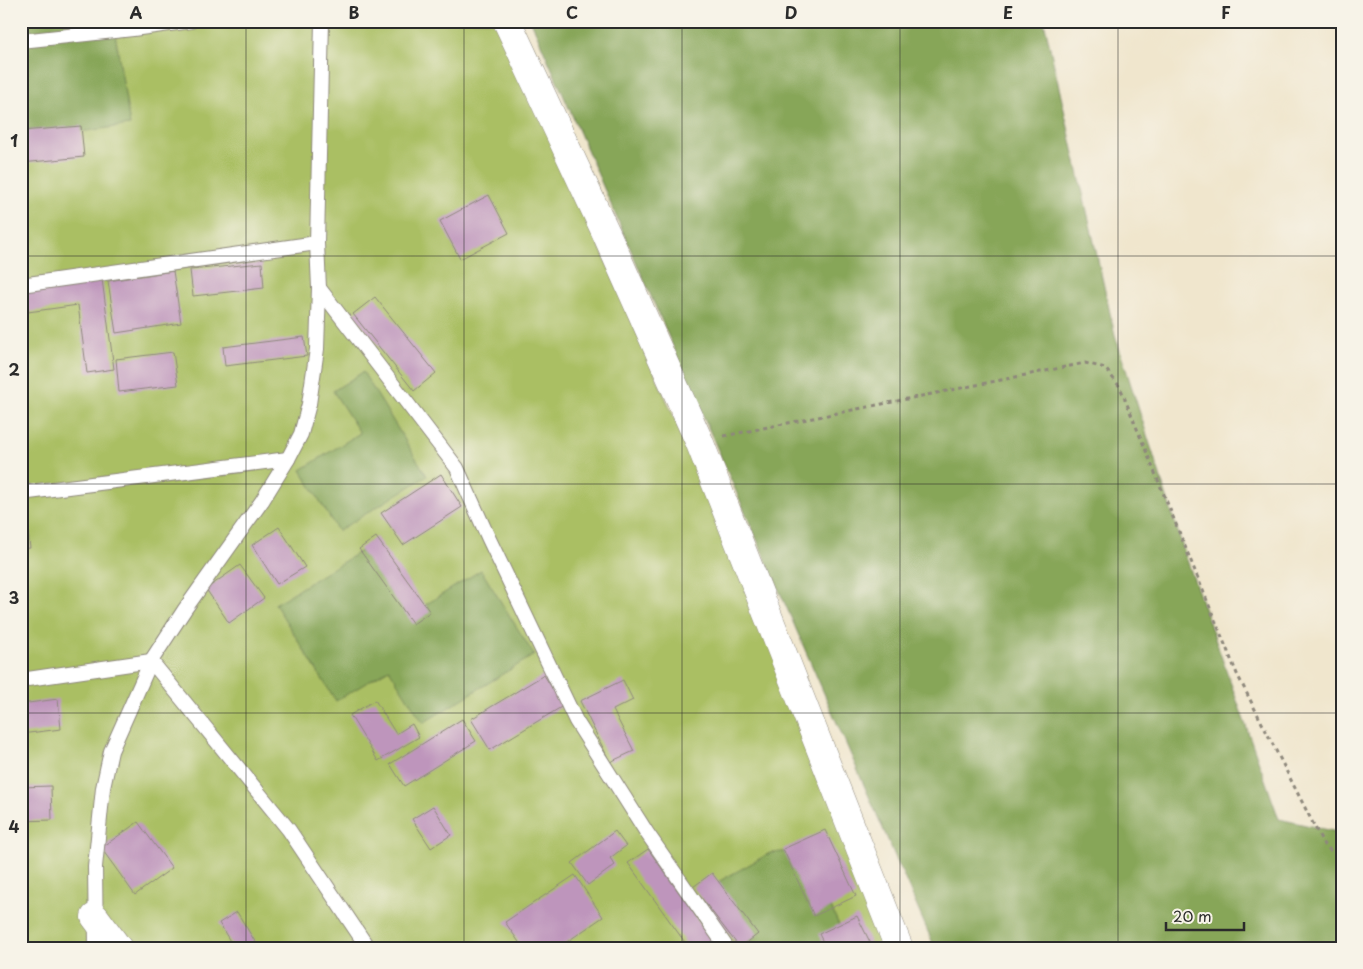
<svg xmlns="http://www.w3.org/2000/svg" width="1363" height="969" viewBox="0 0 1363 969" font-family="'Playpen Sans',sans-serif">
  <style>
    .green { fill: #aabf63; stroke: #6a7547 }
    .forest { fill: #87a659; stroke: #596842 }
    .building { fill: #be95bc }
    .lines { fill: none; stroke-linecap: round; stroke-linejoin: round }
    .lane-casing { stroke: #8e887c; stroke-width: 16 }
    .street-casing { stroke: #8e887c; stroke-width: 29 }
    .secondary-casing { stroke: #8e887c; stroke-width: 29 }
    .path { stroke: #8e887c; stroke-width: 3; stroke-dasharray: 4 4; stroke-linecap: butt }
    .lane { stroke: #fff; stroke-width: 14 }
    .street { stroke: #fff; stroke-width: 28 }
    .secondary { stroke: #fff; stroke-width: 28 }
    .grid { fill: none; stroke: #2b2b2b; stroke-width: 1; stroke-opacity: 0.55 }
    .neatline { fill: none; stroke: #2b2b2b; stroke-width: 2 }
    .grid-label { font-size: 16px; text-anchor: middle; font-weight: bold; fill: #2b2b2b }
  </style>
  <rect width="100%" height="100%" fill="#f7f3e8"/>
  <filter id="ink" filterUnits="userSpaceOnUse"><feTurbulence type="fractalNoise" baseFrequency=".02" numOctaves="2"/><feDisplacementMap in="SourceGraphic" scale="10" xChannelSelector="R" yChannelSelector="G"/><feConvolveMatrix kernelMatrix="1 2 1 2 8 2 1 2 1" color-interpolation-filters="sRGB"/></filter>
  <filter id="wash" filterUnits="userSpaceOnUse"><feTurbulence type="fractalNoise" baseFrequency=".0096" numOctaves="4" result="noise"/><feDisplacementMap in="SourceGraphic" scale="20" xChannelSelector="R" yChannelSelector="G"/><feGaussianBlur stdDeviation="1.12" result="paint"/><feColorMatrix in="noise" values="0 0 0 0 0 0 0 0 0 0 0 0 0 0 0 0 0 1.4 0 .05"/><feComposite in="paint" operator="in"/></filter>
  <g filter="url(#wash)">
    <rect width="100%" height="100%" fill="#f0e6cd"/>
    <!-- green -->
    <path class="green" d="M 21,21 L 501,21 L 906,948 L 21,948 Z"/>
    <!-- forest -->
    <g class="forest">
      <path d="M 21,21 L 113,21 L 130,125 L 21,140 Z"/>
      <path d="M 531,21 L 1044,21 L 1115,335 L 1186,557 L 1279,819 L 1342,833 L 1342,948 L 935,948 Z"/>
      <path d="M 363,372 L 427,476 L 338,531 L 301,470 L 360,433 L 333,391 Z"/>
      <path d="M 372,544 L 414,612 L 481,570 L 534,655 L 423,723 L 389,669 L 336,701 L 275,604 Z"/>
      <path d="M 806,850 L 849,948 L 743,948 L 707,888 L 770,853 Z"/>
    </g>
    <g id="blocks">
      <!-- building -->
      <g class="building">
        <path d="M 24,44 L 27,67 L 21,68 L 21,45 Z"/>
        <path d="M 81,126 L 84,157 L 21,163 L 21,131 Z"/>
        <path d="M 489,195 L 509,233 L 460,259 L 440,221 Z"/>
        <path d="M 262,263 L 264,288 L 193,296 L 190,270 Z"/>
        <path d="M 173,271 L 181,323 L 116,333 L 108,281 Z"/>
        <path d="M 102,279 L 114,369 L 87,373 L 78,305 L 28,312 L 25,290 Z"/>
        <path d="M 375,297 L 436,373 L 414,391 L 353,314 Z"/>
        <path d="M 304,337 L 307,356 L 225,366 L 223,347 Z"/>
        <path d="M 173,352 L 178,385 L 119,392 L 116,359 Z"/>
        <path d="M 441,474 L 462,507 L 403,545 L 381,513 Z"/>
        <path d="M 24,502 L 30,548 L 21,549 L 21,503 Z"/>
        <path d="M 279,527 L 305,567 L 277,584 L 252,545 Z"/>
        <path d="M 376,537 L 430,612 L 413,624 L 359,549 Z"/>
        <path d="M 240,565 L 264,598 L 229,623 L 206,589 Z"/>
        <path d="M 544,675 L 563,706 L 490,750 L 471,719 Z"/>
        <path d="M 623,680 L 633,700 L 613,710 L 634,751 L 610,762 L 580,701 Z"/>
        <path d="M 58,699 L 61,729 L 21,734 L 21,704 Z"/>
        <path d="M 375,700 L 396,734 L 412,724 L 419,737 L 378,761 L 350,715 Z"/>
        <path d="M 462,719 L 476,741 L 404,786 L 390,764 Z"/>
        <path d="M 51,786 L 52,820 L 21,821 L 21,787 Z"/>
        <path d="M 433,806 L 451,835 L 431,848 L 412,819 Z"/>
        <path d="M 138,822 L 172,868 L 135,895 L 101,848 Z"/>
        <path d="M 825,830 L 856,896 L 814,916 L 783,849 Z"/>
        <path d="M 615,831 L 626,846 L 610,858 L 615,865 L 588,885 L 572,863 Z"/>
        <path d="M 648,849 L 718,948 L 689,948 L 628,863 Z"/>
        <path d="M 712,873 L 758,934 L 740,948 L 693,887 Z"/>
        <path d="M 575,875 L 603,917 L 558,948 L 523,948 L 505,922 Z"/>
        <path d="M 237,912 L 259,948 L 234,948 L 219,923 Z"/>
        <path d="M 857,916 L 873,948 L 826,948 L 819,934 Z"/>
      </g>
    </g>
  </g>
  <g filter="url(#ink)">
    <use href="#blocks" fill-opacity="0" stroke="#8e887c" stroke-width="1"/>
    <g class="lines">
      <defs>
        <g id="lane">
          <path d="M 21,41 L 133,29 L 191,21"/>
          <path d="M 21,285 L 317,243"/>
          <path d="M 319,288 L 457,468 L 488,537 L 576,721 L 647,833 L 727,948"/>
          <path d="M 21,493 L 288,459"/>
          <path d="M 21,680 L 151,661 L 289,830 L 368,948"/>
          <path d="M 96,948 L 95,867 L 103,788 L 111,751 L 151,661 L 185,609 L 262,501 L 288,459 L 301,434 L 309,404 L 317,349 L 319,288 L 317,243 L 322,21"/>
        </g>
        <path id="street" d="M 95,917 L 118,948"/>
        <path id="secondary" d="M 507,21 L 606,233 L 699,441 L 899,948"/>
      </defs>
      <!-- lane casing -->
      <use href="#lane" class="lane-casing"/>
      <!-- street casing -->
      <use href="#street" class="street-casing"/>
      <!-- secondary casing -->
      <use href="#secondary" class="secondary-casing"/>
      <!-- path -->
      <path class="path" d="M 724,436 L 1085,363 L 1105,368 L 1120,387 L 1237,674 L 1324,845 L 1342,860"/>
      <!-- lane -->
      <use href="#lane" class="lane"/>
      <!-- street -->
      <use href="#street" class="street"/>
      <!-- secondary -->
      <use href="#secondary" class="secondary"/>
    </g>
  </g>
  <!-- grid -->
  <path class="grid" d="M 246,21 L 246,948M 464,21 L 464,948M 682,21 L 682,948M 900,21 L 900,948M 1118,21 L 1118,948M 21,256 L 1342,256M 21,484 L 1342,484M 21,713 L 1342,713"/>
  <!-- margin -->
  <rect width="1363" height="969" fill="none" stroke="#f7f3e8" stroke-width="55"/>
  <!-- scale -->
  <path d="M1166 922v8h78v-8" fill="none" stroke="#2b2b2b" stroke-width="2.5"/>
  <text x="1173" y="922" font-size="15" fill="#2b2b2b" stroke="#f7f3e8" stroke-width="4" paint-order="stroke">20 m</text>
  <rect x="28" y="28" width="1308" height="914" class="neatline"/>
  <g class="grid-label">
    <text x="136" y="19">A</text>
    <text x="354" y="19">B</text>
    <text x="572" y="19">C</text>
    <text x="791" y="19">D</text>
    <text x="1008" y="19">E</text>
    <text x="1226" y="19">F</text>
    <text x="14" y="147">1</text>
    <text x="14" y="376">2</text>
    <text x="14" y="604">3</text>
    <text x="14" y="833">4</text>
  </g>
</svg>
